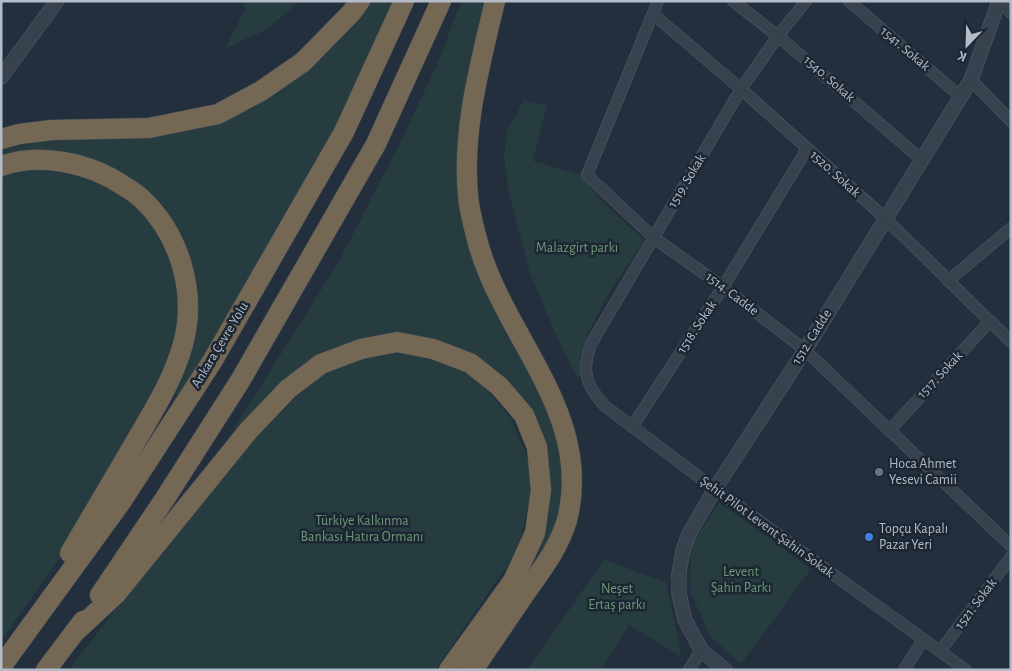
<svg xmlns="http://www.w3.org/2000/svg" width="1012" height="671" viewBox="0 0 1012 671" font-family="'Alegreya Sans',sans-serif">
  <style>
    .green { fill: #263c3f }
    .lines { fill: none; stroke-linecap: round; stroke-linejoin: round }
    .minor-casing { stroke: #565f6c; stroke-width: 12 }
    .tertiary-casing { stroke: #565f6c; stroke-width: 15 }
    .motorway-casing { stroke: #434c59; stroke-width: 21 }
    .minor { stroke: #38414e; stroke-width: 11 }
    .tertiary { stroke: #38414e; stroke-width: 14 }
    .motorway { stroke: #746855; stroke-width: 20 }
    .worship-dot { fill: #6b7280; stroke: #1d2633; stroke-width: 2 }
    .shop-dot { fill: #3f7fe0; stroke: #1d2633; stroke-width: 2 }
    .labels { text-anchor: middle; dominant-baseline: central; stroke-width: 5; stroke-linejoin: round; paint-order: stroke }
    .street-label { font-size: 14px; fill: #b4bcc9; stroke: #1d2633 }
    .park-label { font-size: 14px; fill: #6b9a76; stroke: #1d2633 }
    .poi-label { font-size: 14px; fill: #b4bcc9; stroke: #1d2633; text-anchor: start }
  </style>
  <rect width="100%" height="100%" fill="#242f3e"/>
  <!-- green -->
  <g class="green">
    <path d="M 244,1 L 301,1 L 264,31 L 225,48 L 246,8 L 242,6 Z"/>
    <path d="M 367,1 L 398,1 L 345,118 L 180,396 L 173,391 L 186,261 L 115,176 L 1,164 L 1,144 L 243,108 Z"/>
    <path d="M 461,1 L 491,1 L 466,228 L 476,271 L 495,313 L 546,401 L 563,444 L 565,492 L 553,541 L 468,670 L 452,670 L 520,574 L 541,445 L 487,370 L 364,338 L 217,456 L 338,263 L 400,143 L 440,58 Z"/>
    <path d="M 524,100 L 547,106 L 533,161 L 580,175 L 602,201 L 644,240 L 606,298 L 588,333 L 580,357 L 580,375 L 578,379 L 553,328 L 531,276 L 509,193 L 504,157 L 507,131 Z"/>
    <path d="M 37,169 L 89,177 L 115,189 L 140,210 L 155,226 L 182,285 L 178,350 L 101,495 L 59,559 L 1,641 L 1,175 L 12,171 Z"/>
    <path d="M 396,351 L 438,361 L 456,368 L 473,378 L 491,394 L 511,419 L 529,462 L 531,495 L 518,550 L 435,670 L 69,670 L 183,521 L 258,433 L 299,389 L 321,374 L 368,355 Z"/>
    <path d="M 719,502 L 811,569 L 741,664 L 711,637 L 691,593 L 690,548 Z"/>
    <path d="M 604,560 L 666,582 L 680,649 L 680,656 L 629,625 L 601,670 L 527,670 Z"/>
  </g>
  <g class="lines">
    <defs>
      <g id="minor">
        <path d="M 658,1 L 587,175 L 654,238 L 723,287 L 805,350 L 1011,546"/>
        <path d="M 733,1 L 778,36 L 922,160"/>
        <path d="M 806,1 L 778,36 L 741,89 L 591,344 C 581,371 586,386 605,406 L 715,489 L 966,670"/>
        <path d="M 849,1 L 961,97"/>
        <path d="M 1001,1 L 1011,13"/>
        <path d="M 653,14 L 741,89 L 885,218 L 1011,342"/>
        <path d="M 971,80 L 1011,121"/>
        <path d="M 948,281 L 1011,228"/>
        <path d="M 632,427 L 723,287 L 807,149"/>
        <path d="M 890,430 L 990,321"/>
        <path d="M 940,651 L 1011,557"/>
        <path d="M 689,670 L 701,650"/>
        <path d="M 904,670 L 923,640"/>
      </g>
      <g id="tertiary">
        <path d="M 1,77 L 57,1"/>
        <path d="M 725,670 L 701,650 L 685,620 L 679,594 L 679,573 L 683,550 L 689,534 L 715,489 L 805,350 L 971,80 L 999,1"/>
      </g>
      <g id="motorway">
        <path d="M 1,139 L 19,134 L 52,130 L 149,128 L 218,114 L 261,91 L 303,62 L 351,13 L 360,1"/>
        <path d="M 1,166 C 40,152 90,163 124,186 C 130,190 137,194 142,199 C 180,235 197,293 183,344 C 173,381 152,413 133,446 C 112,482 91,517 70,553"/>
        <path d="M 100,595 L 166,497 L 240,381 L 376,144 L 441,1"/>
        <path d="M 75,632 L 116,594 L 249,430 L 288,389 L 321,364 L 361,349 L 397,342 L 433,349 L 470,363 L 499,386 L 524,415 L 537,447 L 541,490 L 535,533 L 513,581 L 449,670"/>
        <path d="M 1,667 L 121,502 L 213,360 L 344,132 L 404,1"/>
        <path d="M 46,670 L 83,621"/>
        <path d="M 473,670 C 490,645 507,620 524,595 C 540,572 559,548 567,520 C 594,414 504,338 478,243 C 474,228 469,210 468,195 C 462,129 480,65 495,1"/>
      </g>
    </defs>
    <!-- minor casing -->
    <use href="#minor" class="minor-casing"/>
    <!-- tertiary casing -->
    <use href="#tertiary" class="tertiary-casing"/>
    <!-- motorway casing -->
    <use href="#motorway" class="motorway-casing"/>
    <!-- minor -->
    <use href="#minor" class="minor"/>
    <!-- tertiary -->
    <use href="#tertiary" class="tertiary"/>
    <!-- motorway -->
    <use href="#motorway" class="motorway"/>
  </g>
  <!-- markers -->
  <circle class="worship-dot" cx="879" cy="472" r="5"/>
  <circle class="shop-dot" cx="869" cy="537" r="5"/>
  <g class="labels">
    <!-- street labels -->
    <g class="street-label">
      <text transform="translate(905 49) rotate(40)">1541. Sokak</text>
      <text transform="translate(829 79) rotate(41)">1540. Sokak</text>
      <text transform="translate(835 174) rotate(42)">1520. Sokak</text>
      <text transform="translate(687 181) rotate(-59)">1519. Sokak</text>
      <text transform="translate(732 294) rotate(37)">1514. Cadde</text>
      <text transform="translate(697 327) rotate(-57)">1518. Sokak</text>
      <text transform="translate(812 337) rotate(-58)">1512. Cadde</text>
      <text transform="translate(220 345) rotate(-59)">Ankara Çevre Yolu</text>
      <text transform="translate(940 375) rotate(-47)">1517. Sokak</text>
      <text transform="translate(767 527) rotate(36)">Şehit Pilot Levent Şahin Sokak</text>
      <text transform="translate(976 604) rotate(-53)">1521. Sokak</text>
    </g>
    <!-- park labels -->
    <g class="park-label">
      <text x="577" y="248">Malazgirt parkı</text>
      <text x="362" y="521">Türkiye Kalkınma<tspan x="362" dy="16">Bankası Hatıra Ormanı</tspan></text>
      <text x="741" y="572">Levent<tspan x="741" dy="16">Şahin Parkı</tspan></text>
      <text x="617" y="589">Neşet<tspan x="617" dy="16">Ertaş parkı</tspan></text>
    </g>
    <!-- poi labels -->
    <g class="poi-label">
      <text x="889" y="464">Hoca Ahmet<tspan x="889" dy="16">Yesevi Camii</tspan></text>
      <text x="879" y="529">Topçu Kapalı<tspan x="879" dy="16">Pazar Yeri</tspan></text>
    </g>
  </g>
  <!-- border -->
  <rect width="1012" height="671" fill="none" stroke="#b4bcc9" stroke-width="5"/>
  <!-- north arrow -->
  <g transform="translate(967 45) rotate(203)" stroke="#1d2633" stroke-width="4" paint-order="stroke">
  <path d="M0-4L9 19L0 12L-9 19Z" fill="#b4bcc9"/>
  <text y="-8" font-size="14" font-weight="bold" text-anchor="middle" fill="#b4bcc9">K</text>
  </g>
</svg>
